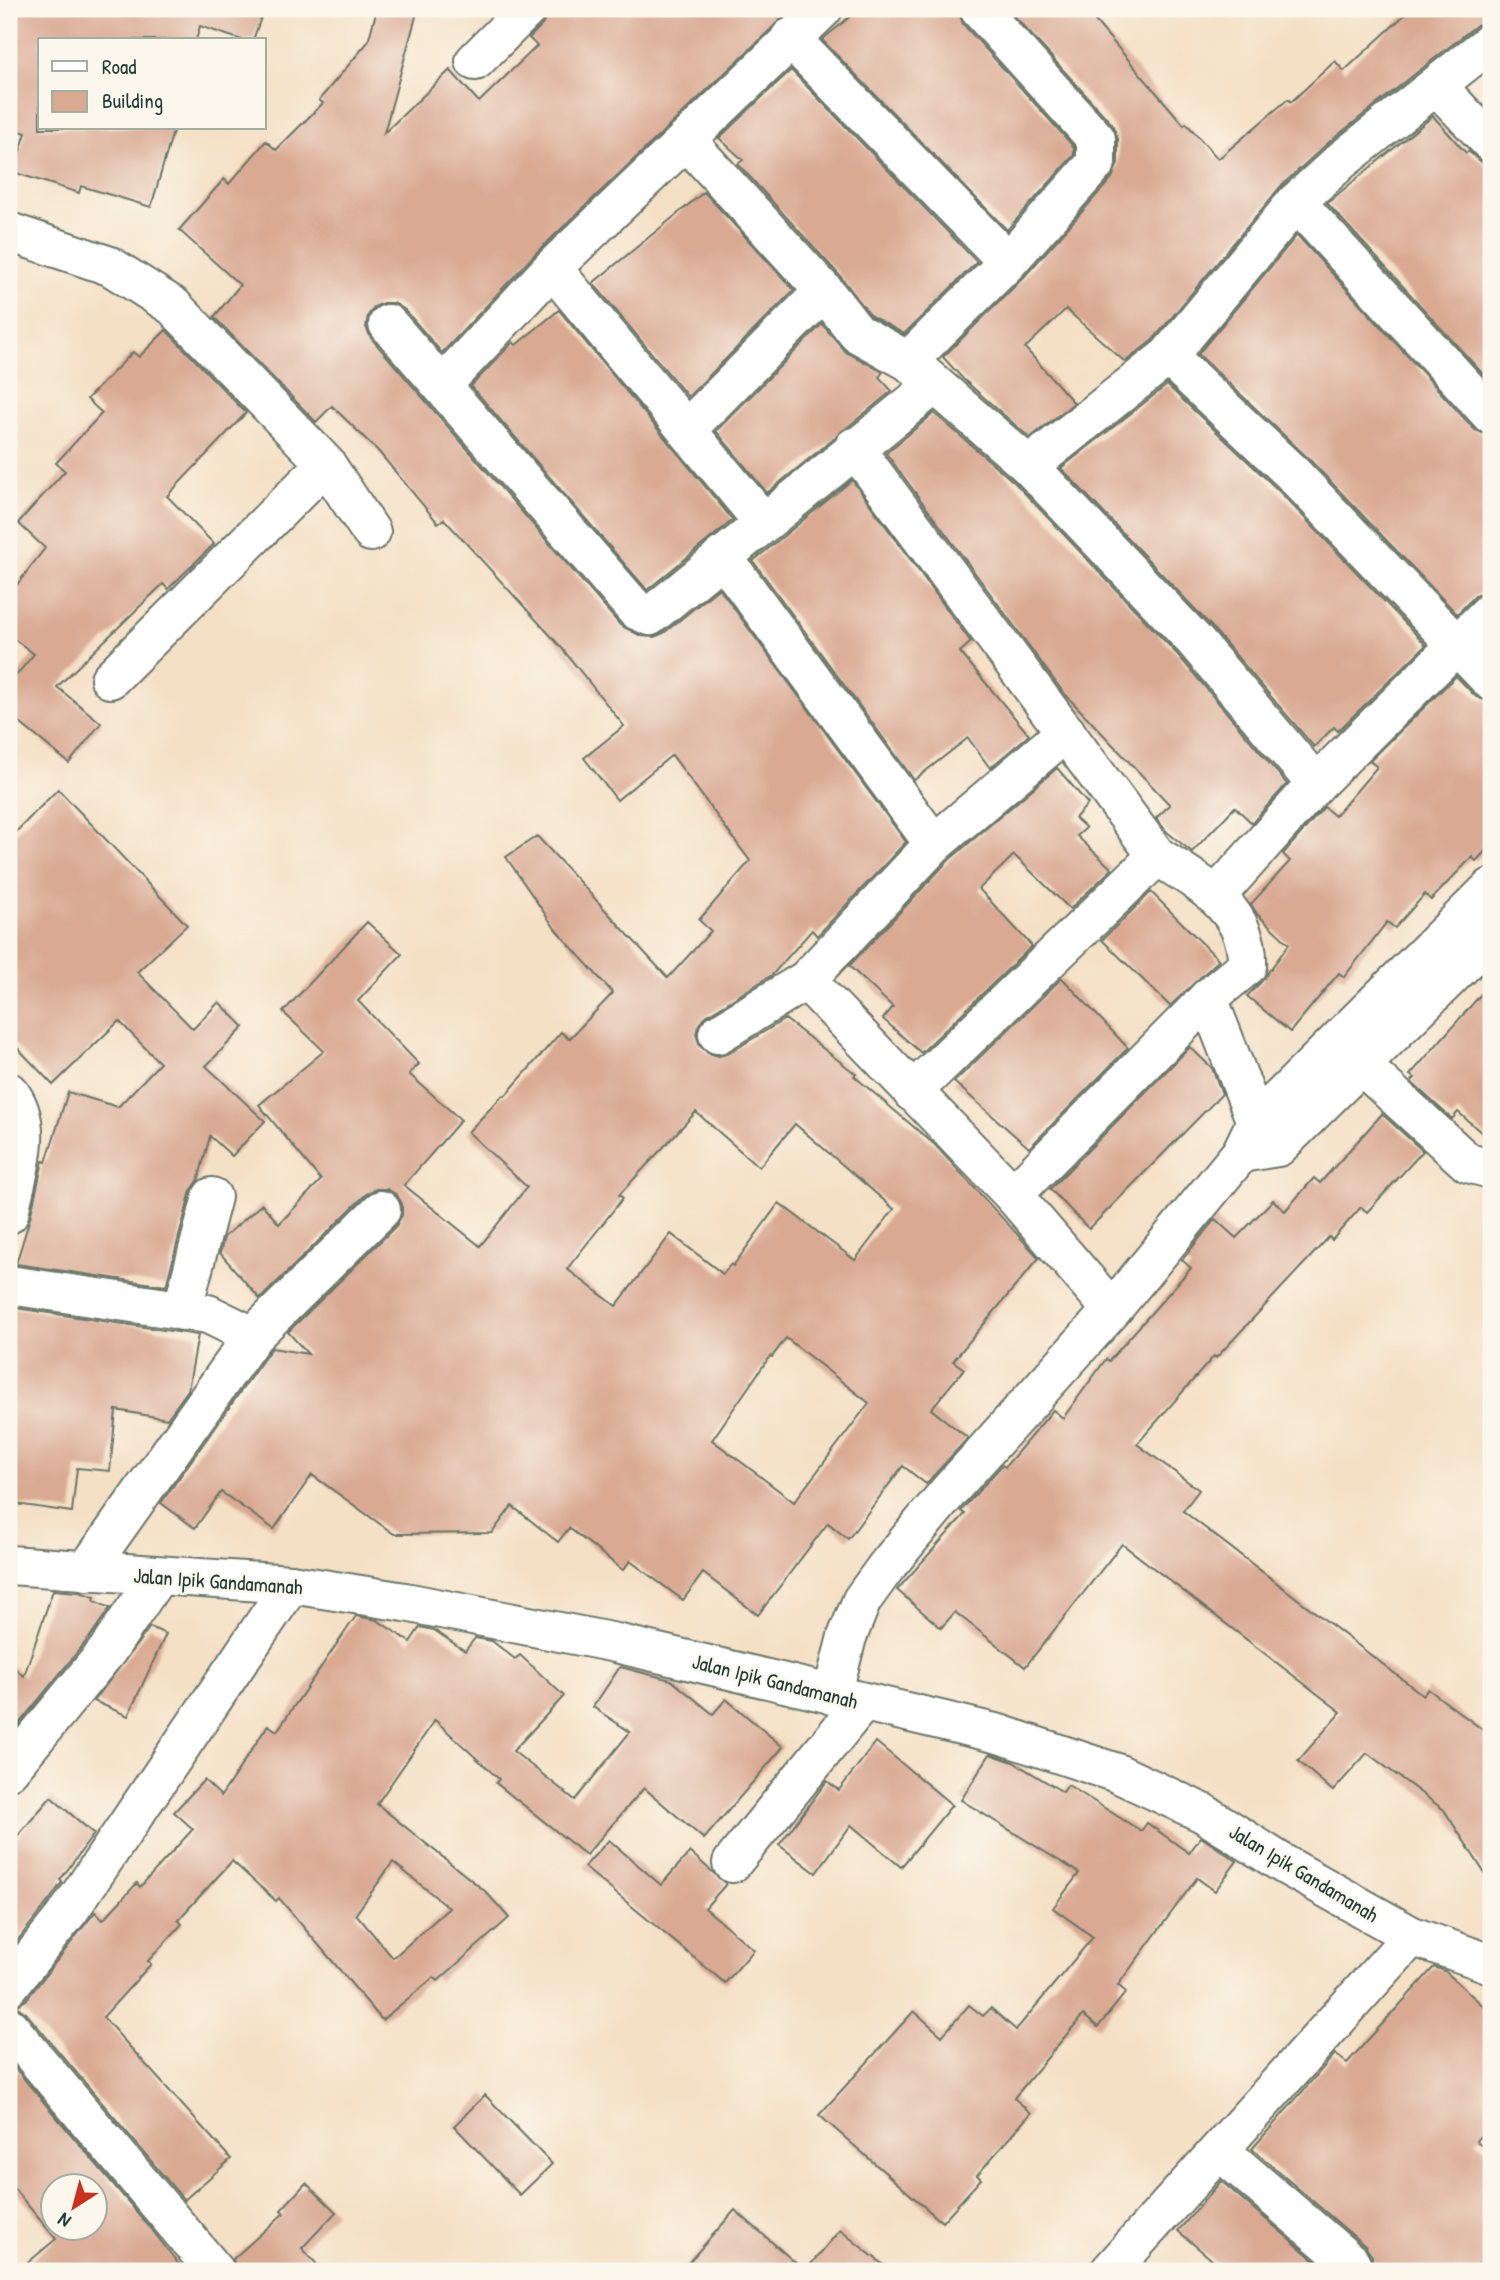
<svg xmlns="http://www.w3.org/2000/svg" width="1500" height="2280" viewBox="0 0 1500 2280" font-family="'Patrick Hand',sans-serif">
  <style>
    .building { fill: #d9a992; fill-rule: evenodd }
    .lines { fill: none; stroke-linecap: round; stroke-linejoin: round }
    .minor-casing { stroke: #6a7667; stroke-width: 42 }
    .tertiary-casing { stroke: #6a7667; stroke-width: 42 }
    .minor { stroke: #fff; stroke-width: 38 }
    .tertiary { stroke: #fff; stroke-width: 38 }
    .labels { text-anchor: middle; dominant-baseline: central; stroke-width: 5; stroke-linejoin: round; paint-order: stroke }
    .street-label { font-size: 21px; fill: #1f3d34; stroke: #fbf7ec }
  </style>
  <rect width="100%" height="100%" fill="#fbf7ec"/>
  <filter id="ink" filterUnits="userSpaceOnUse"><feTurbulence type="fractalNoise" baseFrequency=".0143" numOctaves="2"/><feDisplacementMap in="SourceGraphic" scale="14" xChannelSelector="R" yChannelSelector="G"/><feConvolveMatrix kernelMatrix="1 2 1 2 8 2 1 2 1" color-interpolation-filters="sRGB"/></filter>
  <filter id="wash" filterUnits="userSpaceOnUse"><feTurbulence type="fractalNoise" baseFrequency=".00686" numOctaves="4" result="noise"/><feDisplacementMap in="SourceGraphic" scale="28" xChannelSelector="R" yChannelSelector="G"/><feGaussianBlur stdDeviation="1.57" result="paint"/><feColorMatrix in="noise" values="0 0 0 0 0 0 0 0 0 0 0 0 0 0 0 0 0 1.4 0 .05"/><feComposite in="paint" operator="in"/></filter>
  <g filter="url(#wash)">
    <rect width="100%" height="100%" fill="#f4e0c5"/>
    <g id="blocks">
      <!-- building -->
      <g class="building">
        <path d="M 9,9 L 264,9 L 253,40 L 242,40 L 200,26 L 196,40 L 40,40 L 40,128 L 174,128 L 151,207 L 81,186 L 79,193 L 13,172 L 26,133 L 9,127 Z"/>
        <path d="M 377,9 L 418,9 L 384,133 L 450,70 L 479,102 L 537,46 L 529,38 L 543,24 L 548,9 L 792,9 L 537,252 L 442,353 L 405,310 L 394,303 L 383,303 L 374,307 L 368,316 L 366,327 L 371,338 L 620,625 L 641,636 L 654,637 L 664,633 L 719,588 L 906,842 L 817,936 L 812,930 L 772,975 L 706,1016 L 699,1024 L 696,1034 L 700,1046 L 708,1053 L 719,1056 L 729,1053 L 785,1019 L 856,1074 L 854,1076 L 935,1145 L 1039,1258 L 953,1361 L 964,1369 L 931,1409 L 968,1438 L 926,1484 L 903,1466 L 848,1539 L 828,1523 L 758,1615 L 703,1573 L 683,1600 L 630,1561 L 623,1570 L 569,1528 L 558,1542 L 512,1506 L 492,1533 L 394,1534 L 312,1475 L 274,1529 L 221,1492 L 195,1528 L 161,1503 L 270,1350 L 272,1348 L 308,1354 L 288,1332 L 396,1226 L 402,1215 L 402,1204 L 397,1195 L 387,1189 L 376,1189 L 366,1194 L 260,1299 L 220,1253 L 224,1237 L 262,1204 L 279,1224 L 321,1180 L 259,1105 L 324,1051 L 283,1012 L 367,922 L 402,954 L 358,1001 L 419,1064 L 409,1074 L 461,1120 L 404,1185 L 480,1246 L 527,1187 L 468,1132 L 503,1095 L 505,1096 L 561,1032 L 569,1039 L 613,993 L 556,930 L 506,857 L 537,836 L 668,978 L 711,931 L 699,920 L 750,861 L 672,755 L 617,800 L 584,758 L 624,726 L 560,646 L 444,519 L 438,523 L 378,451 L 332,406 L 316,422 L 214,317 L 240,285 L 179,230 L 224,179 L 229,184 L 266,141 L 276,150 L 323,103 L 319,100 L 368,42 ZM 696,1112 L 759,1167 L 795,1124 L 894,1209 L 855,1260 L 779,1203 L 733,1266 L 731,1264 L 723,1274 L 671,1234 L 616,1306 L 567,1269 L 623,1198 L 619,1195 ZM 786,1338 L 869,1403 L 794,1502 L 712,1440 L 770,1356 L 772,1357 Z"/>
        <path d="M 859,9 L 958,9 L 963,24 L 1074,147 L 1074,155 L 1007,230 L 822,40 Z"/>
        <path d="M 1008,9 L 1085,9 L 1184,125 L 1186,123 L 1218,159 L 1288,99 L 1291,102 L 1335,61 L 1344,71 L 1411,9 L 1491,9 L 1491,21 L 1477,25 L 1328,143 L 1281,186 L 1153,340 L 1125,362 L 1066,309 L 1025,348 L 1074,403 L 1030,438 L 963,379 L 943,357 L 1024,277 L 1112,178 L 1118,163 L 1118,139 L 1112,124 Z"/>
        <path d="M 791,70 L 977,262 L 904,334 L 871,316 L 840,276 L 738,164 L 743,160 L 719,138 Z"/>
        <path d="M 1433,116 L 1466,153 L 1468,151 L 1484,164 L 1491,164 L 1491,383 L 1327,203 Z"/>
        <path d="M 704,192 L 794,290 L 688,397 L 593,283 Z"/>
        <path d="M 1297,235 L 1475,430 L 1491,436 L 1491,590 L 1476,595 L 1457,614 L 1308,458 L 1198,354 Z"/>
        <path d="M 559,310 L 733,520 L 647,590 L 471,386 L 513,342 L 516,345 Z"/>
        <path d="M 822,324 L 846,352 L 883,372 L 879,377 L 892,391 L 767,493 L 716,431 Z"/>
        <path d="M 166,330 L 246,413 L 167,496 L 214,544 L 168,589 L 163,584 L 57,687 L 101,723 L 69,763 L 9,714 L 9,684 L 34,654 L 9,635 L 9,595 L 45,548 L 18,523 L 65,471 L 56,463 L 102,413 L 87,399 L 133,352 L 139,357 Z"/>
        <path d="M 1167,385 L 1277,489 L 1426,645 L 1338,731 L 1334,727 L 1314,747 L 1210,625 L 1061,468 Z"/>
        <path d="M 934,413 L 1014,482 L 1178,655 L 1287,784 L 1252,823 L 1235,807 L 1192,852 L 1167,832 L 1156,818 L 1170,805 L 1063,692 L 886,453 Z"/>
        <path d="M 852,480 L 971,642 L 960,652 L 1029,735 L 990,768 L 968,738 L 914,780 L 753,561 Z"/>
        <path d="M 1456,676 L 1476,697 L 1491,702 L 1491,845 L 1476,861 L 1472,857 L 1431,900 L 1425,894 L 1395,928 L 1387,922 L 1344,977 L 1339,973 L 1290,1032 L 1247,996 L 1261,982 L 1289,944 L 1257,914 L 1251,904 L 1290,861 L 1283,854 L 1324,807 L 1335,816 L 1377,767 L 1370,761 Z"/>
        <path d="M 1057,768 L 1088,804 L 1075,818 L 1086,828 L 1077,836 L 1112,869 L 1070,909 L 1014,855 L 979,889 L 1032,946 L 921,1053 L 883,1019 L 893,1007 L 849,966 L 949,860 Z"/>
        <path d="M 58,789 L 187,925 L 137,972 L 193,1029 L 219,1002 L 244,1027 L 206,1066 L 265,1121 L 232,1156 L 210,1136 L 198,1181 L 191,1191 L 166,1286 L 16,1264 L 30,1218 L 43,1161 L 46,1162 L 68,1092 L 118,1107 L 160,1063 L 119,1021 L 53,1085 L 9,1039 L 9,839 Z"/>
        <path d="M 1151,892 L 1219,960 L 1170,1006 L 1102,940 Z"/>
        <path d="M 1062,978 L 1128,1048 L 1029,1148 L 954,1082 Z"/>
        <path d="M 1491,983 L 1491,1141 L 1458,1112 L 1452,1119 L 1411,1082 L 1415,1078 L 1410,1075 Z"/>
        <path d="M 1190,1047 L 1212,1068 L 1222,1094 L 1089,1229 L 1050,1189 Z"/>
        <path d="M 1382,1114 L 1423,1151 L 1367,1212 L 1361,1207 L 1332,1240 L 1329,1237 L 1216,1358 L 1214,1356 L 1137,1444 L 1199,1490 L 1183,1511 L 1423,1695 L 1428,1689 L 1491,1736 L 1491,1883 L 1444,1810 L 1367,1753 L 1333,1791 L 1298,1761 L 1341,1712 L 1122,1544 L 1025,1667 L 955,1612 L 941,1628 L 897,1590 L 965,1514 L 961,1511 L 966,1505 L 1002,1465 L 1005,1467 L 1053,1410 L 1063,1418 L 1106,1359 L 1109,1361 L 1191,1268 L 1182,1260 L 1215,1219 L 1236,1238 L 1273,1200 L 1285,1211 L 1314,1178 L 1320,1183 Z"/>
        <path d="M 9,1307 L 198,1335 L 188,1390 L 167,1419 L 116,1410 L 110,1471 L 77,1468 L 72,1512 L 9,1503 Z"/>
        <path d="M 53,1590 L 79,1592 L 95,1597 L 94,1601 L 110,1608 L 89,1638 L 9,1736 L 9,1664 L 24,1676 Z"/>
        <path d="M 356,1616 L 377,1620 L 410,1642 L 420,1627 L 434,1630 L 465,1651 L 475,1638 L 492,1641 L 515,1659 L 520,1655 L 564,1696 L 513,1751 L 575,1800 L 630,1732 L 593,1707 L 620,1667 L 671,1680 L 713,1714 L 726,1699 L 783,1747 L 704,1839 L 644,1788 L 586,1855 L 496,1783 L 499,1779 L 435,1720 L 377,1804 L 486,1892 L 509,1918 L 438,1981 L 434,1977 L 382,2020 L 279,1898 L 276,1901 L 232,1861 L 178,1920 L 182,1924 L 148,1961 L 151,1964 L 103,2017 L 231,2159 L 184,2200 L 26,2013 L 16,2006 L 26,2000 L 95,1912 L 103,1920 L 137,1883 L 140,1887 L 193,1829 L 174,1812 L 204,1780 L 221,1796 L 268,1725 L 277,1731 ZM 393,1862 L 449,1908 L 393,1958 L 356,1914 Z"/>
        <path d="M 150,1627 L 166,1634 L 128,1716 L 94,1701 Z"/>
        <path d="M 876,1742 L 952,1805 L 901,1867 L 851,1825 L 816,1873 L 779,1845 L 827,1781 L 839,1790 Z"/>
        <path d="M 990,1754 L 1013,1762 L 1063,1792 L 1068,1785 L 1141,1831 L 1147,1823 L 1189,1853 L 1201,1837 L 1237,1861 L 1215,1891 L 1197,1878 L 1118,1985 L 1126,1992 L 1098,2027 L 1083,2015 L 1014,2098 L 1031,2113 L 977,2175 L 981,2179 L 942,2222 L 819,2115 L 914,2011 L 942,2036 L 969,2005 L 983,2016 L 991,2008 L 1016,2030 L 1093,1937 L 1053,1908 L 1079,1873 L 961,1800 Z"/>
        <path d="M 51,1797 L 94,1834 L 60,1880 L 62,1882 L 51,1898 L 9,1951 L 9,1846 Z"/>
        <path d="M 609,1840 L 661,1885 L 690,1852 L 726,1884 L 705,1908 L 754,1950 L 725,1983 L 584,1867 Z"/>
        <path d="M 1434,1967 L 1445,1971 L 1491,2013 L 1491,2124 L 1476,2141 L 1491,2154 L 1491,2271 L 1371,2271 L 1372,2256 L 1365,2246 L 1252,2149 L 1335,2054 L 1347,2063 Z"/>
        <path d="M 9,2061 L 152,2230 L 184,2271 L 18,2271 L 56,2239 L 9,2183 ZM 52,2186 L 94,2186 L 94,2228 L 52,2228 Z"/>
        <path d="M 485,2095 L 552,2164 L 520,2195 L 454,2126 Z"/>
        <path d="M 1221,2181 L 1327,2271 L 1225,2271 L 1178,2231 Z"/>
        <path d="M 306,2183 L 336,2212 L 302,2248 L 323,2271 L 236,2271 L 233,2259 L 284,2213 L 281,2210 Z"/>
        <path d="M 735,2210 L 805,2271 L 681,2271 Z"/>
        <path d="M 840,2230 L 891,2271 L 805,2271 Z"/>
      </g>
    </g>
  </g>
  <g filter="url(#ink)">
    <use href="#blocks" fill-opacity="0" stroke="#6a7667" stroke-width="2"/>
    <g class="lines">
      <defs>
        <g id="minor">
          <path d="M 790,38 L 1008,262"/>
          <path d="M 475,61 L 527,9"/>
          <path d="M 1437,86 L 1491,143"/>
          <path d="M 686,140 L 824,291 L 857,333 L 908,361 L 1029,466 L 1194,640 L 1316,784"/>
          <path d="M 1296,202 L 1491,415"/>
          <path d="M 9,232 L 110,266 L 173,306 L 326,464 L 371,532"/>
          <path d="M 552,268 L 763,522"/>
          <path d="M 388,324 L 636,610 L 650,616 L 933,386"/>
          <path d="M 1168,356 L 1292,473 L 1491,681"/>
          <path d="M 908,361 L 1008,262 L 1096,163 L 1096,139 L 979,9"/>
          <path d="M 442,385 L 552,268 L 823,9"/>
          <path d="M 687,429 L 824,291"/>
          <path d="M 854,447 L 1157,856 C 1198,882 1250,909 1247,966 L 1208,998 L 1013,1195"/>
          <path d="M 1029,466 L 1168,356 L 1296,202 L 1342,160 L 1491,42"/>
          <path d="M 722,556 L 934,844"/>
          <path d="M 110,679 L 326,464"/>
          <path d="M 1217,895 L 1316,784 L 1491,611"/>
          <path d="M 806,980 L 1013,1195 L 1112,1310"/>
          <path d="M 1208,998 L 1256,1122 L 1271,1139"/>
          <path d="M 718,1034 L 806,980 L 934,844 L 1066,732"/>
          <path d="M 1361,1065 L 1468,1163 L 1491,1169"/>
          <path d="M 9,1092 C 37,1126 16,1175 9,1214"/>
          <path d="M 912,1092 L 1157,856"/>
          <path d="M 1241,1153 L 1278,1147 L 1491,937"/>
          <path d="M 9,1285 L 208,1314 L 253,1336 L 86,1571"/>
          <path d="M 182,1311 L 212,1197"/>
          <path d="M 253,1336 L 381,1210"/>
          <path d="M 832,1695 L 847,1637 L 862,1600 L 886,1567 L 949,1491 L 1112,1310 L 1241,1153 L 1256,1122 L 1491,888"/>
          <path d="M 9,1770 L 107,1651 L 158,1576"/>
          <path d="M 732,1863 L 863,1702"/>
          <path d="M 9,1986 L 69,1911 L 291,1584"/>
          <path d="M 9,2027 L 215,2271"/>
          <path d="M 1220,2151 L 1351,2263"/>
          <path d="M 1110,2271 L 1412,1936"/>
        </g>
        <path id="tertiary" d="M 9,1565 L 291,1584 L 405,1602 L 616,1643 L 999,1734 L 1117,1773 L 1203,1813 L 1285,1865 L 1412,1936 L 1491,1964"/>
      </defs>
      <!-- minor casing -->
      <use href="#minor" class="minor-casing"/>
      <!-- tertiary casing -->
      <use href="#tertiary" class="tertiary-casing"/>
      <!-- minor -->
      <use href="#minor" class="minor"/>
      <!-- tertiary -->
      <use href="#tertiary" class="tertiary"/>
    </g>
  </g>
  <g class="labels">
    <!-- street labels -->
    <g class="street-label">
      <text transform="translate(218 1581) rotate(4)">Jalan Ipik Gandamanah</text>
      <text transform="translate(775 1681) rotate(14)">Jalan Ipik Gandamanah</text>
      <text transform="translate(1304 1873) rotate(31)">Jalan Ipik Gandamanah</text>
    </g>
  </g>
  <!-- margin -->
  <rect width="1500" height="2280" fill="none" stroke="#fbf7ec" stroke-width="35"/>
  <!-- legend -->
  <rect x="38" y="38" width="228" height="91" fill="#fbf7ec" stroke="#a3ada2" stroke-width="2"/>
  <rect x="52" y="61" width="35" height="10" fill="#ffffff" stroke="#a3ada2" stroke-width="2"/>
  <text x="102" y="74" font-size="21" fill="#1f3d34">Road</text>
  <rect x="52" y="91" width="35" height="21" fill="#d9a992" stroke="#a3ada2" stroke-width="2"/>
  <text x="102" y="108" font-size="21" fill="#1f3d34">Building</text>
  <!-- north arrow -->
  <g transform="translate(74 2207) rotate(216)"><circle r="33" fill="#fbf7ec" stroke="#a3ada2" stroke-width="2"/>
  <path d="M0-5L12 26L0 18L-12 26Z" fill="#c8321e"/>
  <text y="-10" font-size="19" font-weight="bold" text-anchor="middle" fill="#1f3d34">N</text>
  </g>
</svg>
